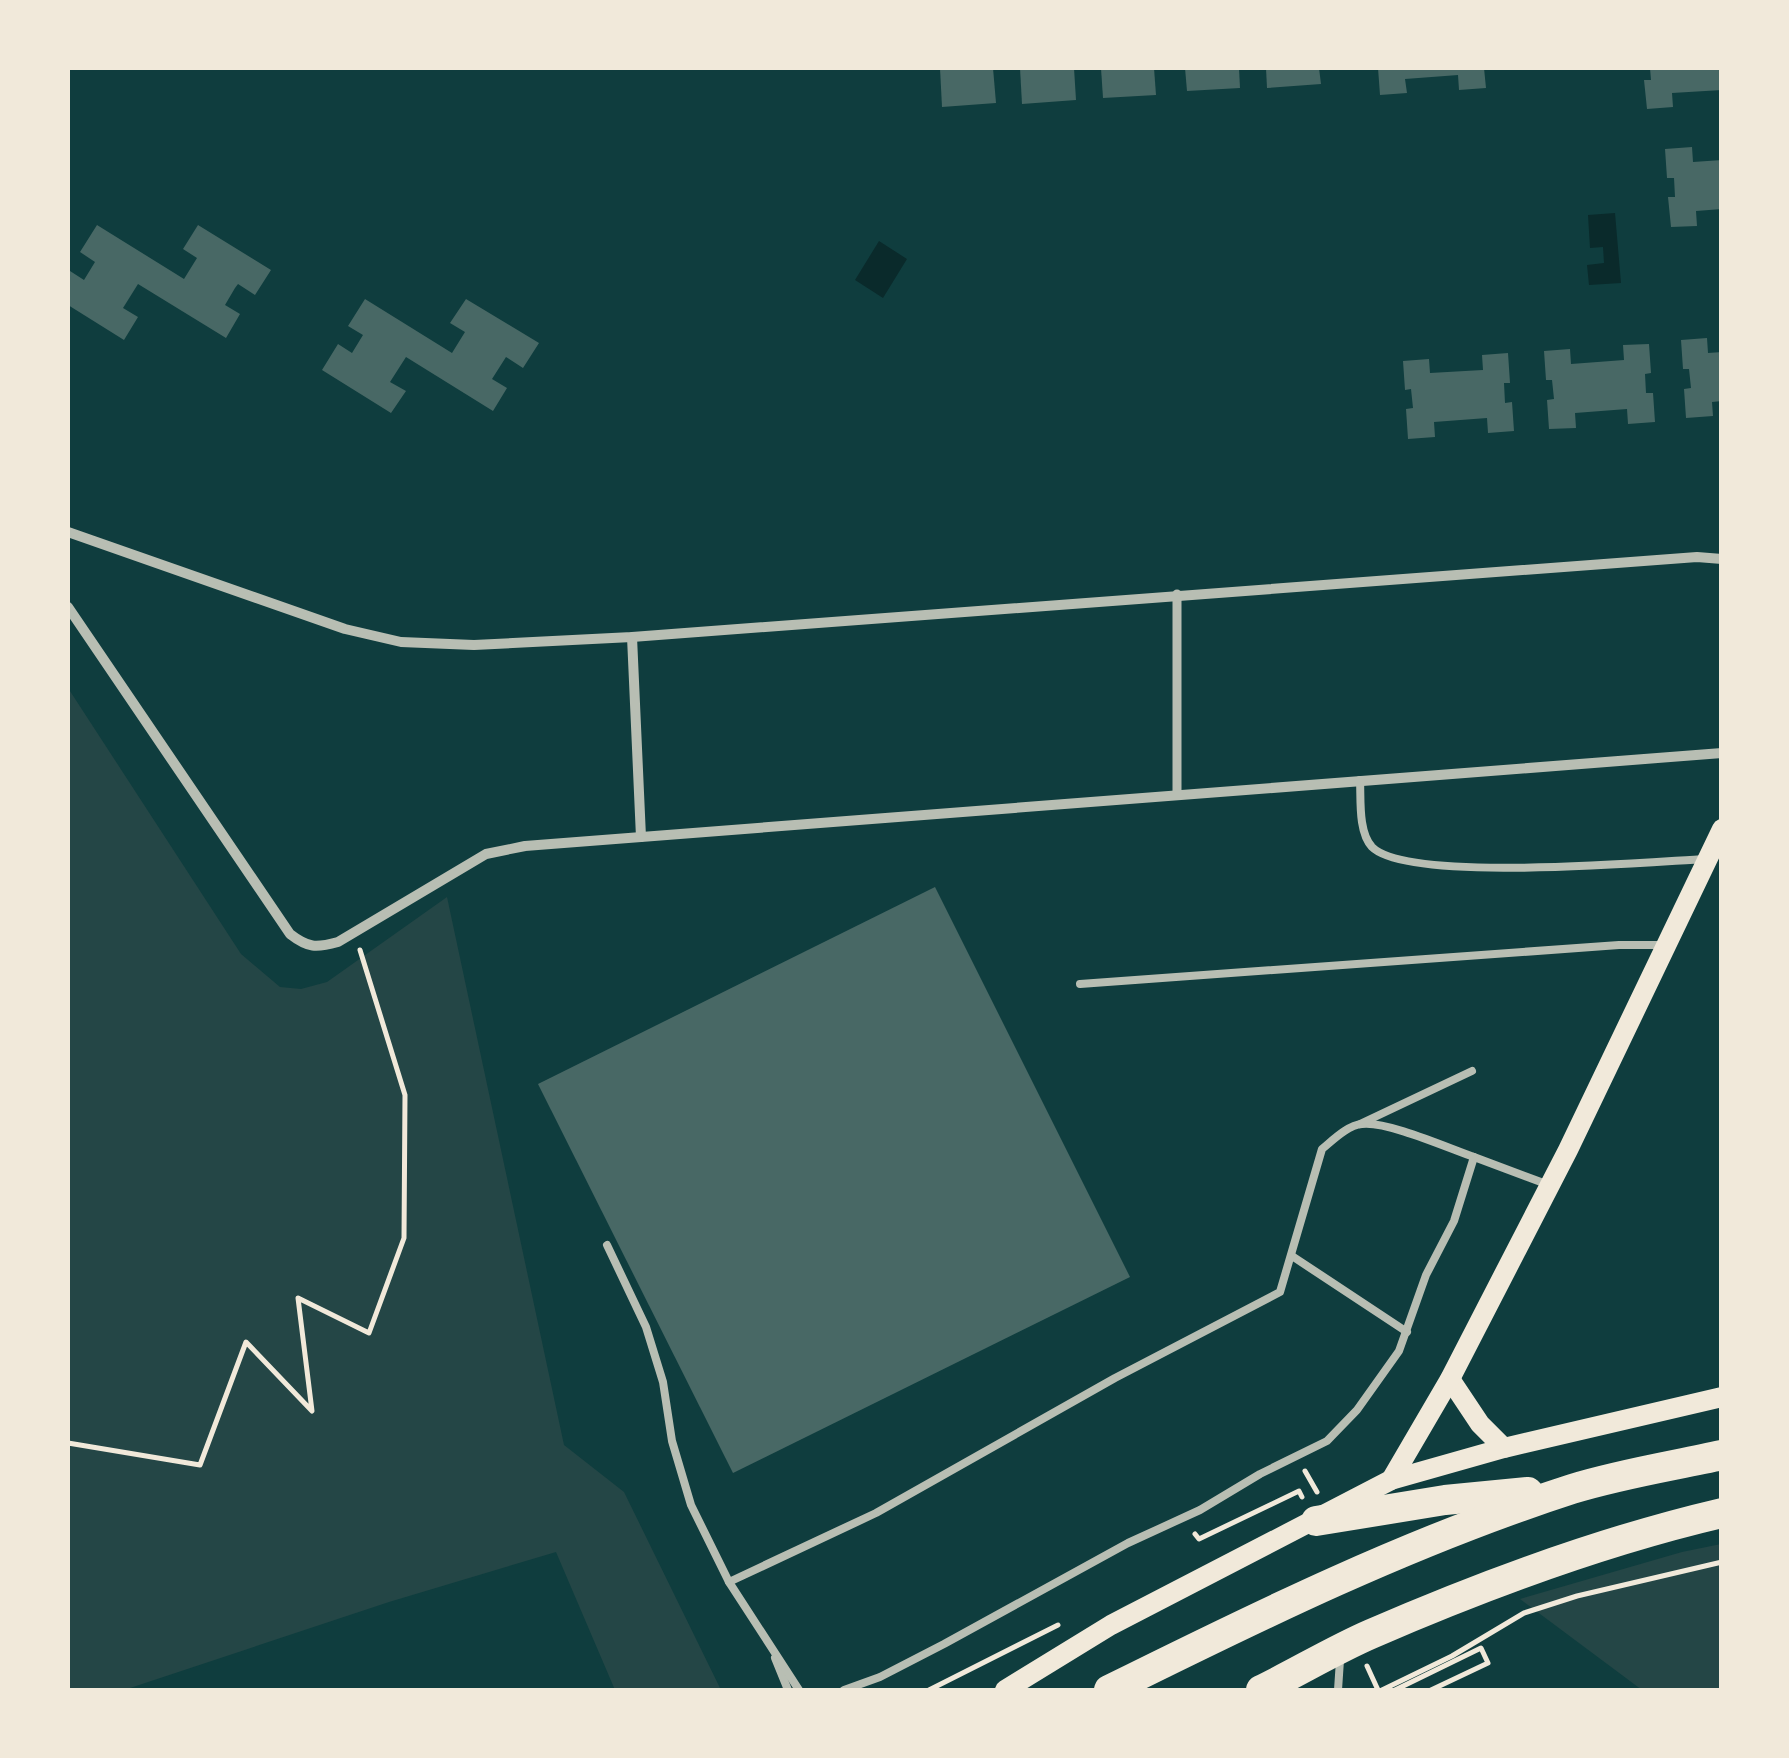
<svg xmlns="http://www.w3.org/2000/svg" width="1789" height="1758" viewBox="0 0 1789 1758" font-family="Lato,sans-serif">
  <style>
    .green { fill: #244646 }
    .water { fill: #0a2a2b }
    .building { fill: #486865 }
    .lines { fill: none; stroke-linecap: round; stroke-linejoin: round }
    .path { stroke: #f1e9da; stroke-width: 5 }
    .service { stroke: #b8beb3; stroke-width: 8 }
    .pedestrian { stroke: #b8beb3; stroke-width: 9 }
    .minor { stroke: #b8beb3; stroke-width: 10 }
    .secondary { stroke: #f1e9da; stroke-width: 20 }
    .motorway { stroke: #f1e9da; stroke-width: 30 }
  </style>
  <rect width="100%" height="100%" fill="#0f3d3e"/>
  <!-- green -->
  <g class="green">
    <path d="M 68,688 L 241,954 L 280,987 L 301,989 L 327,982 L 447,897 L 564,1445 L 624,1492 L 721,1690 L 615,1690 L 556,1552 L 389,1602 L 124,1690 L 68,1690 Z"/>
    <path d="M 1721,1544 L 1721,1690 L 1642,1690 L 1520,1599 L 1682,1552 Z"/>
  </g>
  <!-- water -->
  <g class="water">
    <path d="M 1615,213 L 1621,283 L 1589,285 L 1587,265 L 1604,263 L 1603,247 L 1590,248 L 1588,215 Z"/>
    <path d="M 879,241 L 907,259 L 883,298 L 855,280 Z"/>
  </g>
  <!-- building -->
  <g class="building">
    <path d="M 940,68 L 993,68 L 996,103 L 942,107 Z"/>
    <path d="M 1020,68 L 1074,68 L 1076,100 L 1022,104 Z"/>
    <path d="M 1101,68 L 1154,68 L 1156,95 L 1103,98 Z"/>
    <path d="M 1185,68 L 1239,68 L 1240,88 L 1187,91 Z"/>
    <path d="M 1266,68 L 1319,68 L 1321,84 L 1267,88 Z"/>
    <path d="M 1378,68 L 1484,68 L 1486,88 L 1459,90 L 1458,75 L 1445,76 L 1405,79 L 1407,93 L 1380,95 Z"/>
    <path d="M 1650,68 L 1722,68 L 1722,90 L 1672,93 L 1673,107 L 1647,109 L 1644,80 L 1651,80 Z"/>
    <path d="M 1692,147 L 1693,162 L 1722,160 L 1722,209 L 1696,211 L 1697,226 L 1671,227 L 1668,197 L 1675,197 L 1674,178 L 1667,178 L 1665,149 Z"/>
    <path d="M 97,225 L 184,279 L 197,258 L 183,249 L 198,225 L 271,270 L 255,295 L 238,284 L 235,288 L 225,305 L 240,314 L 226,338 L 138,284 L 123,308 L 138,317 L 124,340 L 68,305 L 70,271 L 84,280 L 95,262 L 80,252 Z"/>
    <path d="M 365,299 L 452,353 L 465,332 L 450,323 L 466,299 L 539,343 L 523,368 L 506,357 L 492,379 L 507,388 L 493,411 L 406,357 L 390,382 L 406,391 L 391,413 L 322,370 L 338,344 L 352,353 L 363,335 L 348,326 Z"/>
    <path d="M 1707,338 L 1708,353 L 1722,352 L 1722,401 L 1712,402 L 1713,416 L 1686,418 L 1684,389 L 1691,388 L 1689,369 L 1683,369 L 1681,340 Z"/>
    <path d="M 1649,344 L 1651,373 L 1645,374 L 1646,393 L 1653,393 L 1655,422 L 1628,424 L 1627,409 L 1575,413 L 1576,428 L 1549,429 L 1547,400 L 1554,399 L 1552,380 L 1546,380 L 1544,351 L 1570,349 L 1571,364 L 1624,360 L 1623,345 Z"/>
    <path d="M 1508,353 L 1510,383 L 1504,383 L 1505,403 L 1512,402 L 1514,431 L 1488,433 L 1487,418 L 1434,422 L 1435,437 L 1408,439 L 1406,409 L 1413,408 L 1411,389 L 1405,390 L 1403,361 L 1429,359 L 1430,373 L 1465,371 L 1483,370 L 1482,355 Z"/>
    <path d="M 935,887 L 1130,1277 L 733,1473 L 538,1084 Z"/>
  </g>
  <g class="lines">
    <!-- path -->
    <g class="path">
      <path d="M 68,1443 L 200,1465 L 246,1342 L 312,1411 L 298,1298 L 369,1333 L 404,1238 L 405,1095 L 360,950"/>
      <path d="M 1305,1471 L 1317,1492"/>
      <path d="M 1195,1534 L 1199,1539 L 1299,1491 L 1302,1497"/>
      <path d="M 1367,1666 L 1378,1690"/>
      <path d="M 929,1690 L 1058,1625"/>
      <path d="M 1382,1690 L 1452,1656 L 1524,1613 L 1577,1596 L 1722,1562"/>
      <path d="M 1395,1690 L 1481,1648 L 1488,1663 L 1431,1690"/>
    </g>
    <!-- service -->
    <g class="service">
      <path d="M 1360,780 C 1361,799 1358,832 1372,847 C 1408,883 1647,862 1705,859"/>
      <path d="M 1080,984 L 1619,945 L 1664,945"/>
      <path d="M 1360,1124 L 1472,1071"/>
      <path d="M 1474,1157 L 1549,1185"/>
      <path d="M 607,1245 L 646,1327 L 663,1382 L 672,1441 L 691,1505 L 729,1582"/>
      <path d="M 1292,1256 L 1407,1332"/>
      <path d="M 775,1658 L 788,1690"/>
      <path d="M 799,1690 L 729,1582 L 876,1513 L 1115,1378 L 1280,1292 L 1322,1149 C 1333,1140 1348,1125 1362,1124 C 1387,1121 1448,1148 1474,1157 L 1454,1221 L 1426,1275 L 1399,1351 L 1357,1410 L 1327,1441 L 1260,1474 L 1200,1510 L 1128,1543 L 944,1644 L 880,1677 L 844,1690"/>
      <path d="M 1338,1690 L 1340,1660"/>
    </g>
    <!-- pedestrian -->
    <path class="pedestrian" d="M 1177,594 L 1177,794"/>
    <!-- minor -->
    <g class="minor">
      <path d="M 68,532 L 345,629 L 401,642 L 474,645 L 632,637 L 1697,557 L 1722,559"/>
      <path d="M 68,607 L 290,934 C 308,948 316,948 338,942 L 486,854 L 525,846 L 1722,753"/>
      <path d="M 632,637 L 641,837"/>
    </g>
    <!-- secondary -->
    <g class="secondary">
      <path d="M 1450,1379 L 1480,1424 L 1504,1448"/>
      <path d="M 1391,1480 L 1450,1379 L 1568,1150 L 1722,829"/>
      <path d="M 1005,1690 L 1111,1625 L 1391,1480 L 1504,1448 L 1722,1397"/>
    </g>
    <!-- motorway -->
    <g class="motorway">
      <path d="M 1316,1521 L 1445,1500 L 1528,1492"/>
      <path d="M 1109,1690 C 1260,1615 1411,1541 1572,1489 C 1620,1474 1672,1466 1722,1455"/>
      <path d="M 1261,1690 C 1298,1672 1334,1650 1371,1634 C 1484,1585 1602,1541 1722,1513"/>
    </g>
  </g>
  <!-- border -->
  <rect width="1789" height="1758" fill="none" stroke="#f1e9da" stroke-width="140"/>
</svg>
